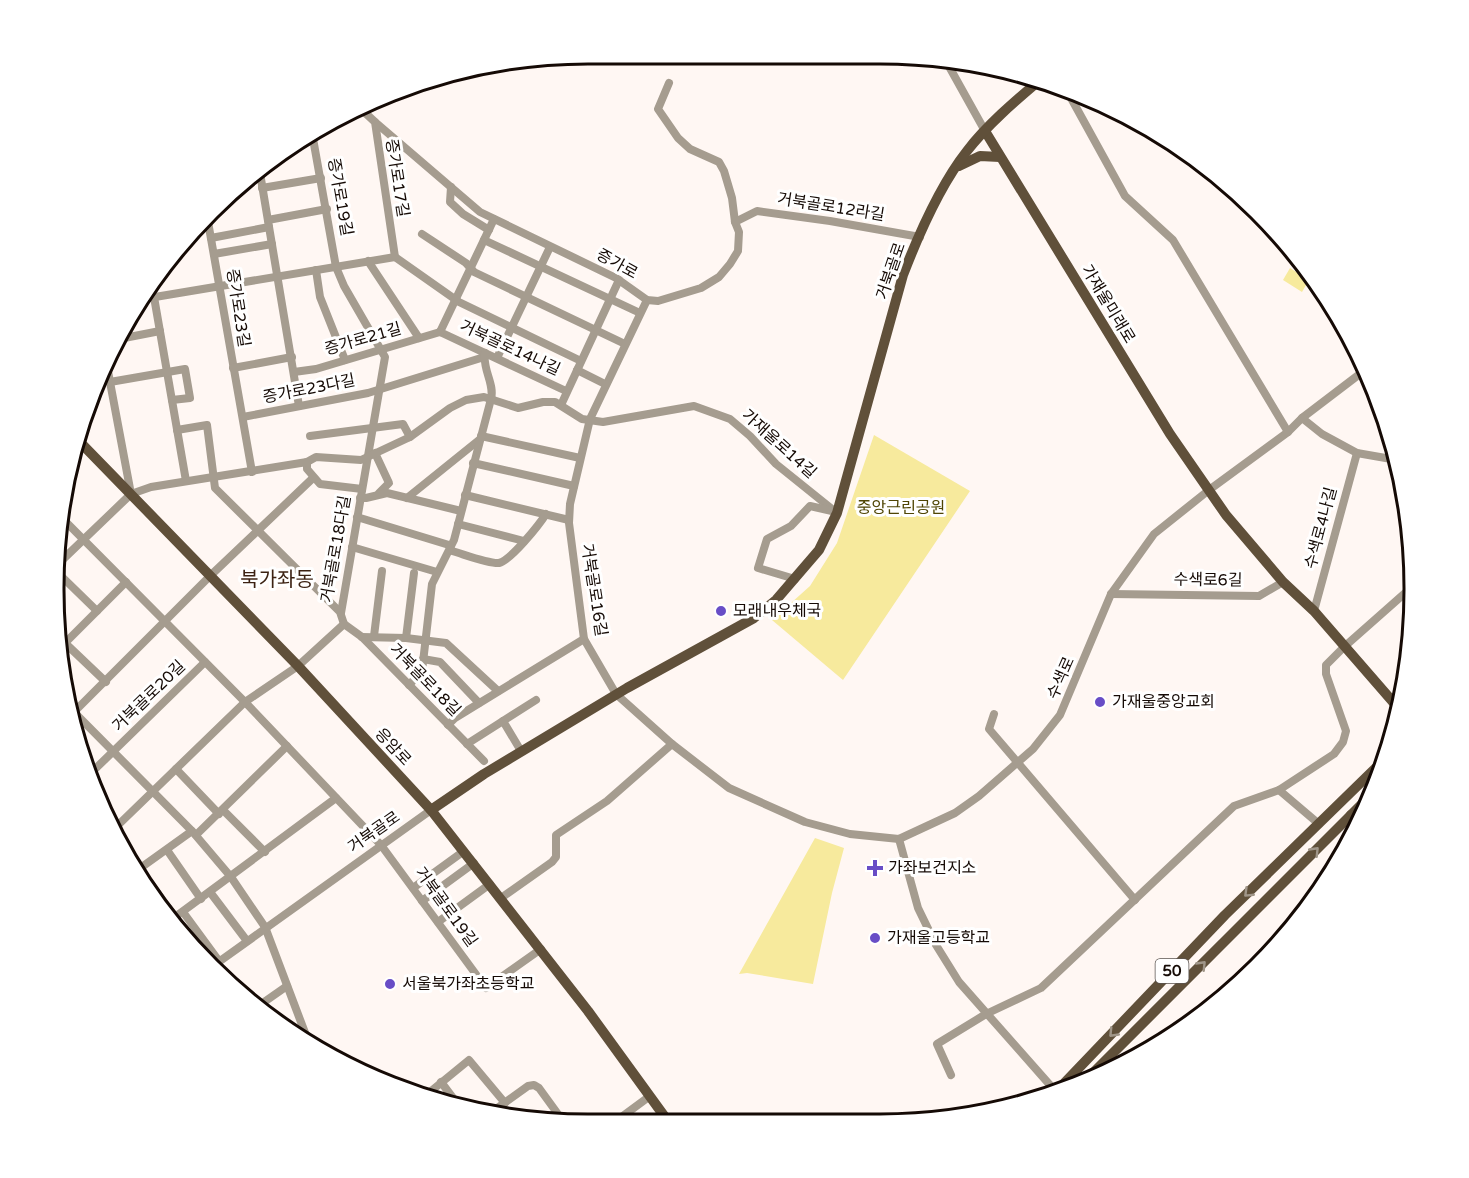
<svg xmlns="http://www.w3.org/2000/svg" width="1469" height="1178" viewBox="0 0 1469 1178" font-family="'Varela Round','Noto Sans KR',sans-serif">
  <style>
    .green { fill: #f7ea9d }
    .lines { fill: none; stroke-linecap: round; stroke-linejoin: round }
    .minor { stroke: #a59c8f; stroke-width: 8 }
    .major { stroke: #60503a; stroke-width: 10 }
    .oneway { stroke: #a09689 }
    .poi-dot { fill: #684dc6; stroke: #fff; stroke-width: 2 }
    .labels { text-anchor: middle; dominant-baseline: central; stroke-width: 6; stroke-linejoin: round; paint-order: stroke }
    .shield { fill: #fff; stroke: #5b5450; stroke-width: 1.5 }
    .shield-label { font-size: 15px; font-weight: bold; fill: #150a05 }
    .street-label { font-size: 16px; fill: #150a05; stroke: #fff }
    .park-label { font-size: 16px; fill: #4f4504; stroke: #fff }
    .poi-label { font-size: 16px; fill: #150a05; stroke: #fff; text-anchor: start }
    .quarter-label { font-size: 20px; fill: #3c2213; stroke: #fff }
    .rim { fill: none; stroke: #150a05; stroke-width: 3 }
  </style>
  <rect width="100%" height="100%" fill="#fff7f3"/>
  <!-- green -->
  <g class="green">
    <path d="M 1290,268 L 1309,280 L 1302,292 L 1283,280 Z"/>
    <path d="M 874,435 L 970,491 L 843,680 L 772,620 L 810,586 L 837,543 Z"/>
    <path d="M 815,838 L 844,848 L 832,893 L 813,984 L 747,973 L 739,974 Z"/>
  </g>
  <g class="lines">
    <!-- minor -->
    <g class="minor">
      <path d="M 946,61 L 985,131"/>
      <path d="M 1066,89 L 1125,196 L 1173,240 L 1288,432"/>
      <path d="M 375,122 L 480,212 L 616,278 L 647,300 L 658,301 L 701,288 L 719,277 L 730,264 L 738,251 L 739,232 L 735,222 L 732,198 L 724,171 L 719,162 L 690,149 L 678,138 L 658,109 L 669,83"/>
      <path d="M 312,133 L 336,267 L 344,286 L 385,357 L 341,613"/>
      <path d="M 260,173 L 299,406"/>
      <path d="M 451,187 L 450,202 L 463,214 L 489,230"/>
      <path d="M 262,188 L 321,178"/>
      <path d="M 207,216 L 252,472"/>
      <path d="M 268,220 L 327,209"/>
      <path d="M 735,222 L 757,211 L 830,221 L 920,237"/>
      <path d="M 422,234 L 466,263 L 474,272 L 625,344"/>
      <path d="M 211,238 L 269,227"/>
      <path d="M 484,240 L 640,313"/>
      <path d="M 214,254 L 272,244"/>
      <path d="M 395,257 L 459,302 L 581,361"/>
      <path d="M 368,261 L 419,338"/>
      <path d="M 316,270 L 320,297 L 345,360"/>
      <path d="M 154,297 L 186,481"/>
      <path d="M 143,299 L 395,257 L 375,122 L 361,109"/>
      <path d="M 647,300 L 590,419 L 570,504 L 569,523 L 584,639 L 616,694 L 672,744 L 729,788 L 805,822 L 850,834 L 899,839 L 955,813 L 979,796 L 1033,749 L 1060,715 L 1111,594 L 1154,534 L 1209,490 L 1288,432 L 1302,418 L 1365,370"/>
      <path d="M 440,332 L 566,391"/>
      <path d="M 440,332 L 494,219"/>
      <path d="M 119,339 L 160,331"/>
      <path d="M 497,358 L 550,247"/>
      <path d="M 107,366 L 131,494"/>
      <path d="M 233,368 L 292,357"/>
      <path d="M 577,370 L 605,384"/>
      <path d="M 294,372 L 316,369 L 440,332"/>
      <path d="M 110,382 L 185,369 L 190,398 L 172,400"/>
      <path d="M 561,405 L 619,280"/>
      <path d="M 243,417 L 368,393 L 481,358 L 485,353"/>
      <path d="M 1302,418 L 1322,434 L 1357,453 L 1397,460"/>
      <path d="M 177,430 L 207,425 L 215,488 L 340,612 L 344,624 L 362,637 L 484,761"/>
      <path d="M 310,436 L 403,424 L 410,437"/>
      <path d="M 481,436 L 580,458"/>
      <path d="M 375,453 L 389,483 L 379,493"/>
      <path d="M 307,462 L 307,469 L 320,484 L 362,489"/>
      <path d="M 473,463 L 574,486"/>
      <path d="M 465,495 L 569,520"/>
      <path d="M 360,498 L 366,498 L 387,493 L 461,511"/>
      <path d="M 407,498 L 479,440"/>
      <path d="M 357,517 L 449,545 L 452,551 C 463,554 489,564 499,563 C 511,560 539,525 546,514"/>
      <path d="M 63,519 L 245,702 L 381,845 L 486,988 L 541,949"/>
      <path d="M 458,524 L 524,541"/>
      <path d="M 352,547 L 437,572"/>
      <path d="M 57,565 L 131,494 L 151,487 L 307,462 L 316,457 L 361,460 L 410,437 L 450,408 L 466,400 L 484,397 L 518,408 L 543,402 L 555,402 L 582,419 L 603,422 L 694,406 L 730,419 L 750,436 L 776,464 L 837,513"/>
      <path d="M 56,571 L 97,611"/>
      <path d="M 795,579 L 758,568 L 767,539 L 791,526 L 810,506 L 832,511"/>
      <path d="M 1111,594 L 1259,596 L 1283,582"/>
      <path d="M 1314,611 L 1357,453"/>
      <path d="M 374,636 L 382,571"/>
      <path d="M 362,637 L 406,638 L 446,643 L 498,691"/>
      <path d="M 406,638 L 414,573"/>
      <path d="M 65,643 L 106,682"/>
      <path d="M 62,646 L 126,582"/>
      <path d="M 423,659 L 440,662 L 479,703"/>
      <path d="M 409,685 L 422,671 L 432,584 L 454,540 L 491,399 C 495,384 482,369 485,353"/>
      <path d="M 70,708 L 192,831 L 231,877 L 265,927 L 307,1038"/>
      <path d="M 994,714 L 989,729 L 1135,900"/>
      <path d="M 71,715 L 210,576 L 313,478"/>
      <path d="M 503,721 L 521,751"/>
      <path d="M 448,725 L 455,718 L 584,639"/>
      <path d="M 467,744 L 536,700"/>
      <path d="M 176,769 L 219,814"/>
      <path d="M 91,773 L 205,662"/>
      <path d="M 1279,790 L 1319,824"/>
      <path d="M 223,810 L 265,852"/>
      <path d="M 114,829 L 245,702 L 298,666 L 344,624"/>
      <path d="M 196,835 L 287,746"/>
      <path d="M 899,839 L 918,908 L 936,945 L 959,982 L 1057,1093"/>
      <path d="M 120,842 L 175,917"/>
      <path d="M 167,850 L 201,899"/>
      <path d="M 139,869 L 192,831"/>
      <path d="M 413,888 L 464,851"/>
      <path d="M 210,892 L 247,941"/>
      <path d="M 501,898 L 552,862 L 556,857 L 556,835 L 607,801 L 672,744"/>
      <path d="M 422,901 L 474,863"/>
      <path d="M 183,912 L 219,961"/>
      <path d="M 171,920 L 336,798"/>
      <path d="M 438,922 L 490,884"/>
      <path d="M 213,966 L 431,810"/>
      <path d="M 257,1007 L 287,986"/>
      <path d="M 951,1075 L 937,1044 L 986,1014 L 1041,988 L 1234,806 L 1279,790 L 1334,754 L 1343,742 L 1346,731 L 1326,674 L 1326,665 L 1344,647 L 1413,586"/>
      <path d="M 441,1082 L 459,1106"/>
      <path d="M 425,1096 L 469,1060 L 505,1103"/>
      <path d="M 489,1114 L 528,1086 L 534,1085 L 539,1088 L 563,1121"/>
      <path d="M 612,1124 L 650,1096"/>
    </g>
    <!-- major -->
    <g class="major">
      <path d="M 317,129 L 332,121"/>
      <path d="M 985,131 L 1170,434 L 1226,515 L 1283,582 L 1314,611 L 1400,710"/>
      <path d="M 959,166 L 980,156 L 1000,157"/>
      <path d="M 77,439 L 298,666 L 431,810 L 588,1011 L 670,1124"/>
      <path d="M 431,810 L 484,774 L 627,688 L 754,618 L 776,600 L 819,550 L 837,513 L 903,275 C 918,236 941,184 967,151 C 987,125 1014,102 1040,80"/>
      <path d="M 1351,815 L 1360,825"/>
      <path d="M 1086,1080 L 1372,794"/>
      <path d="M 1053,1095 L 1225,915 L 1385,759"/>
    </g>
  </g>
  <!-- one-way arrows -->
  <defs><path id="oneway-chevron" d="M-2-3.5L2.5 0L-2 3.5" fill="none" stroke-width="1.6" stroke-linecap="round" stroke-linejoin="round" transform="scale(1.5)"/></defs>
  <g class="oneway">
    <use href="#oneway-chevron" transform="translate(1315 851) rotate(-46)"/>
    <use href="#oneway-chevron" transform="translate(1248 893) rotate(136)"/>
    <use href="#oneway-chevron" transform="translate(1202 965) rotate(-46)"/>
    <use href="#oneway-chevron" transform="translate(1113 1033) rotate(134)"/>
  </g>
  <!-- markers -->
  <g class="poi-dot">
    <circle cx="721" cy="611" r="6"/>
    <circle cx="1100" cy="702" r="6"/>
    <path d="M872 859h6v6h6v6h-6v6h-6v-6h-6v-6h6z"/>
    <circle cx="875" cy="938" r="6"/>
    <circle cx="390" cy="984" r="6"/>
  </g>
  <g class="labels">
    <!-- shield labels -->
    <rect class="shield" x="1155.5" y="959" width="33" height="24" rx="4.5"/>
    <g class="shield-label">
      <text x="1172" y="971">50</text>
    </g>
    <!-- street labels -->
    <g class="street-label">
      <text transform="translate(397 178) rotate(81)">증가로17길</text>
      <text transform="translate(340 197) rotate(80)">증가로19길</text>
      <text transform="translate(831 207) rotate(9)">거북골로12라길</text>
      <text transform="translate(617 264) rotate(29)">증가로</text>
      <text transform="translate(891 271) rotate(-71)">거북골로</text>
      <text transform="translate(1108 304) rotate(59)">가재울미래로</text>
      <text transform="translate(238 308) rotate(81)">증가로23길</text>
      <text transform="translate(363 339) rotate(-16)">증가로21길</text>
      <text transform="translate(510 348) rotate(25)">거북골로14나길</text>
      <text transform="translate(309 389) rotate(-11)">증가로23다길</text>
      <text transform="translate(779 444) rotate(42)">가재울로14길</text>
      <text transform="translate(1321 528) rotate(-75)">수색로4나길</text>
      <text transform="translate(336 549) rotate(-80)">거북골로18다길</text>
      <text transform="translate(1208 580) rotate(1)">수색로6길</text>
      <text transform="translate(594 590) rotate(81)">거북골로16길</text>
      <text transform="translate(1061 678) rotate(-66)">수색로</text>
      <text transform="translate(425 680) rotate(46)">거북골로18길</text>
      <text transform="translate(149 696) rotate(-44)">거북골로20길</text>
      <text transform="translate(393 747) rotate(47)">응암로</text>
      <text transform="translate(374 832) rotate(-35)">거북골로</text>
      <text transform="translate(446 907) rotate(54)">거북골로19길</text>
    </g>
    <!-- park labels -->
    <g class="park-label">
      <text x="901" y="508">중앙근린공원</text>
    </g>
    <!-- poi labels -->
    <g class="poi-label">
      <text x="733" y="611">모래내우체국</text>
      <text x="1112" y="702">가재울중앙교회</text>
      <text x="888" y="868">가좌보건지소</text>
      <text x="887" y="938">가재울고등학교</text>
      <text x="402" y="984">서울북가좌초등학교</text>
    </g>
    <!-- quarter labels -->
    <g class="quarter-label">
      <text x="277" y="580">북가좌동</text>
    </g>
  </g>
  <!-- crop -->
  <path d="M0 0H1469V1178H0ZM588 64H880A524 524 0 0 1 1404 588V590A524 524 0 0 1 880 1114H588A524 524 0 0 1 64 590V588A524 524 0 0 1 588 64Z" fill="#fff" fill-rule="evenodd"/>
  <path class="rim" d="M588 64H880A524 524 0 0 1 1404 588V590A524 524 0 0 1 880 1114H588A524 524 0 0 1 64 590V588A524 524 0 0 1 588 64Z"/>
</svg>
